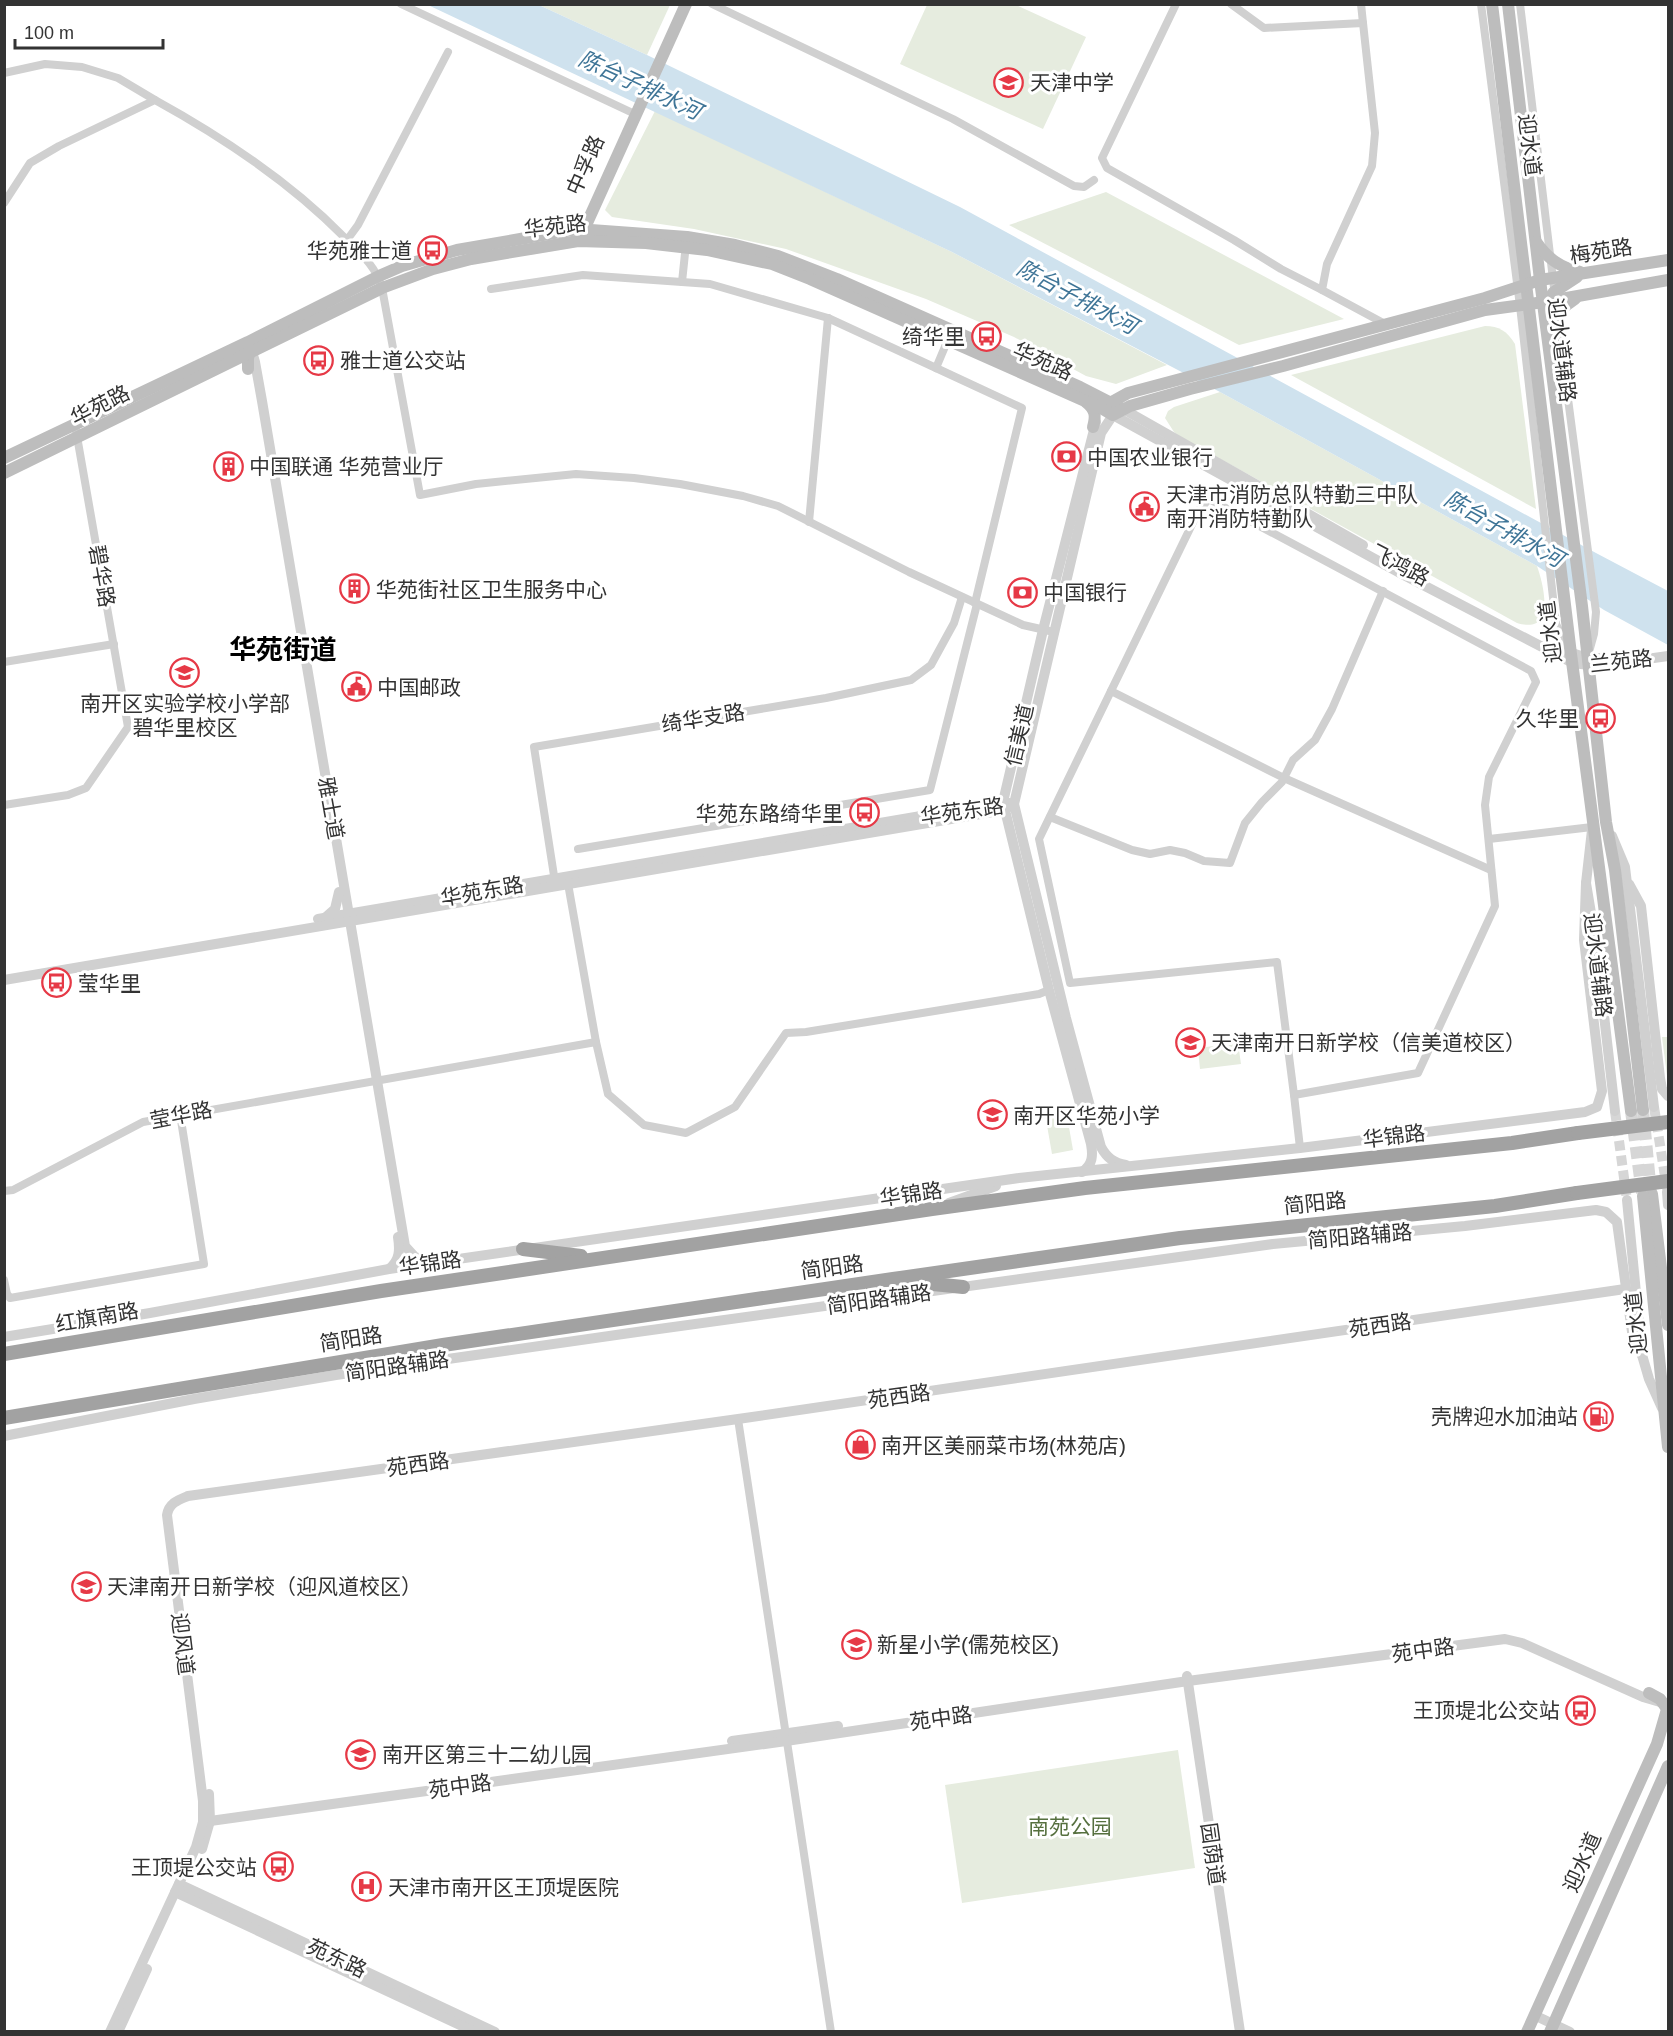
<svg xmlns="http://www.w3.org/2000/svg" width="1673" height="2036" viewBox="0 0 1673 2036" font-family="Arial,'Noto Sans SC',sans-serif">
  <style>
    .green { fill: #e6ecdf }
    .water { fill: #cfe2ee }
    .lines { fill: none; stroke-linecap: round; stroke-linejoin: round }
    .tertiary-tunnel { stroke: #d6d6d6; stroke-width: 10; stroke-dasharray: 10 5; stroke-linecap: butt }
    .secondary-tunnel { stroke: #d6d6d6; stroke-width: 12; stroke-dasharray: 12 6; stroke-linecap: butt }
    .minor { stroke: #d0d0d0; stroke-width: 8 }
    .tertiary { stroke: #d0d0d0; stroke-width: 10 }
    .secondary { stroke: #bdbdbd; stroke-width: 12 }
    .trunk { stroke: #a2a2a2; stroke-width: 14 }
    .trunk-bridge { stroke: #a2a2a2; stroke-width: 14 }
    .labels { text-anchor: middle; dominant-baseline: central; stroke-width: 6; stroke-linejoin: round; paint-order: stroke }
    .poi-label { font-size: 21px; fill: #333; stroke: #fff; text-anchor: start }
    .street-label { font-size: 21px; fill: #333; stroke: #fff }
    .park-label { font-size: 21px; fill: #56703f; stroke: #fff }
    .water-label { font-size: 22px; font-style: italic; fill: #3f7597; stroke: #fff }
    .district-label { font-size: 27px; font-weight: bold; fill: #000; stroke: #fff }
  </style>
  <rect width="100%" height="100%" fill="#fff"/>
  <!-- green -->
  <g class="green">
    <path d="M 539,5 L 670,4 L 670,5 L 647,55 Z"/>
    <path d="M 927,5 L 1016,5 L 1086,37 L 1043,129 L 900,64 Z"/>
    <path d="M 655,111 L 952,252 L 1167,365 L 1116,384 L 1086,376 L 1014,337 L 926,299 L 786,249 L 694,229 L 612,217 L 605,210 Z"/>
    <path d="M 1106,192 L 1344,319 L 1239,345 L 1009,225 Z"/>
    <path d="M 1485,326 C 1499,326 1507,331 1515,344 L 1536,509 L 1291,375 Z"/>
    <path d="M 1220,392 L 1537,566 C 1544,586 1556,635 1517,623 L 1179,436 L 1174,432 L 1165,418 L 1168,411 L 1174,407 Z"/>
    <path d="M 1662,1037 L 1668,1037 L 1668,1083 Z"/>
    <path d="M 1238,1043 L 1241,1064 L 1200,1069 L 1198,1048 Z"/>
    <path d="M 1066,1110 L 1073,1150 L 1052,1154 L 1045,1114 Z"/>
    <path d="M 1178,1750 L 1195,1868 L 962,1903 L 945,1785 Z"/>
  </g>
  <!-- water -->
  <path class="water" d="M 428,5 L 539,5 L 647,55 L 960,207 L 1596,553 L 1668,591 L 1668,645 L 1604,610 L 1537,566 L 1220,392 L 952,252 Z"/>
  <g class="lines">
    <!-- tertiary-tunnel -->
    <g class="tertiary-tunnel">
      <path d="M 1654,1107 L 1667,1189"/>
      <path d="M 1615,1111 L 1627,1200"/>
    </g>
    <!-- secondary-tunnel -->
    <g class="secondary-tunnel">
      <path d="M 1643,1110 L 1651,1193"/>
      <path d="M 1631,1111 L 1642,1193"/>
    </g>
    <!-- minor -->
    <g class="minor">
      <path d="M 401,4 L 637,115"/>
      <path d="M 712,4 L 953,119 L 1074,186 L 1084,187 L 1094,180"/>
      <path d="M 1176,4 L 1102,158 L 1107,168 L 1234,240 L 1281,269 L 1322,290"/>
      <path d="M 1231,4 L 1264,28 L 1363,23 L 1375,133 L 1372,166 L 1327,264 L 1322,290 L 1387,325"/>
      <path d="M 1361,4 L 1363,23"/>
      <path d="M 1481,4 L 1520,306 L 1556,624 L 1569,650"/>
      <path d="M 1520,4 L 1555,296"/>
      <path d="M 4,73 L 45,64 L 82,67 L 118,78 L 155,100"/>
      <path d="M 4,203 L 30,163 L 59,146 L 155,100 C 224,138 289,181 344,237 C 360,253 376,266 382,288 L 420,495 L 476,484 L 576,474 L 634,478 L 680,484 L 743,496 L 778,506 L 909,572 L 1023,625 L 1054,632"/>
      <path d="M 347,240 L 358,225 L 448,52"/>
      <path d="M 682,282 L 686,244"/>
      <path d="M 491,289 L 583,275 L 710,284 L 828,318 L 936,368"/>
      <path d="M 1557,315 L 1596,612 L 1594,634 L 1589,652"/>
      <path d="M 949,337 L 936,368 L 1022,408 L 975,603"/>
      <path d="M 1209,499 L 1531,671 L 1536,682 L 1489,777 L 1485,805 L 1495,906 L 1418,1073 L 1294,1095 L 1277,962 L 1070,983 L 1039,839 L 1199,510 Z"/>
      <path d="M 809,522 L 828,318"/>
      <path d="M 4,662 L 114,644"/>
      <path d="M 1111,691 L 1284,778 L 1491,870"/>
      <path d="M 4,805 L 68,795 L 86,788 L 128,727 L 75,425"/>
      <path d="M 1050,817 L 1132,850 L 1150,854 L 1170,850 L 1185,853 L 1204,861 L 1230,863 L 1245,823 L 1262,802 L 1282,782 L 1293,760 L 1315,740 L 1332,709 L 1383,591"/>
      <path d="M 1489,839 L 1592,827"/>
      <path d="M 578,849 L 930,790 L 977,604"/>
      <path d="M 567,878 L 596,1042 L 608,1094 L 644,1125 L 686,1133 L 735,1107 L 786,1033 L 806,1032 L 1039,994 L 1049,990"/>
      <path d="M 555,882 L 534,747 L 826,698 L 911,680 L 931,665 L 954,623 L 962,597"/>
      <path d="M 1294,1095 L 1300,1148"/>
      <path d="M 4,1191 L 13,1190 L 143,1122 L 596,1042"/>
      <path d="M 4,1280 L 7,1294 L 10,1298 L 204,1264 L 180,1114"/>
      <path d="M 738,1419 L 831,2032"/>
    </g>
    <!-- tertiary -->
    <g class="tertiary">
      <path d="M 250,345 L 255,362 L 262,401 L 405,1246 L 415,1257 L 429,1262"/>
      <path d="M 1123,409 L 1363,545"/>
      <path d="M 1566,651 L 1587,658 L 1612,658"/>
      <path d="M 1592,830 L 1586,883 L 1595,937 L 1615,1111"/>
      <path d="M 1612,836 L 1625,867 L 1654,1107"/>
      <path d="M 1629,884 L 1641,906 L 1660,1078 L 1662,1089 L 1668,1096"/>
      <path d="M 326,917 L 335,909 L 339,892"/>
      <path d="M 318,919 L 1003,802 L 1014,804"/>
      <path d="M 4,980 L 1004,810 L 1014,804"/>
      <path d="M 1126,1165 C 1114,1163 1107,1158 1101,1147 L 1066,1018 L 1014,804 L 1101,433 L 1113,415 L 1402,574 L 1573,663 L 1597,666 L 1668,656"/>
      <path d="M 1082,1172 C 1093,1165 1093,1155 1091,1144 L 1049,990 L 1003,802 L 1043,630 L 1096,422"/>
      <path d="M 1667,1192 L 1668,1205"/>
      <path d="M 1627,1200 L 1642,1355 L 1649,1379 L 1662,1408"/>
      <path d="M 949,1203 L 996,1186"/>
      <path d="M 389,1269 C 400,1260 400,1250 398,1237"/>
      <path d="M 4,1337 L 150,1313 L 389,1269 L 1019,1178 L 1300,1148 L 1585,1112 L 1597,1107 L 1602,1091 L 1584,940 L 1586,883"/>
      <path d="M 4,1436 L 194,1399 L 336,1375 L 637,1332 L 1273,1244 L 1465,1226 L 1596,1210 L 1606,1212 L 1617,1222 L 1633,1339 L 1642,1355"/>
      <path d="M 1187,1676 L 1240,2032"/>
      <path d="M 732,1741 L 838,1726"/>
      <path d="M 203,1822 L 786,1741 L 1188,1681 L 1505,1639 L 1522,1643 L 1643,1697 L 1660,1702"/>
      <path d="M 202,1849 L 210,1821 L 209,1794"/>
      <path d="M 179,1884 L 495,2032"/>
      <path d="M 175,1892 L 475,2032"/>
      <path d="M 1534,2015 L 1570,2032"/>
      <path d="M 110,2032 L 196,1847 L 203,1822 L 203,1801 L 167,1515 C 169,1503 178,1500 188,1496 L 738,1419 L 1625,1289"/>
      <path d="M 118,2032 L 147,1969"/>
    </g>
    <!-- secondary -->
    <g class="secondary">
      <path d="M 1492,4 L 1571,654 L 1631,1111"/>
      <path d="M 1508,4 L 1540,280 L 1582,606 L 1606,822 L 1615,870 L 1643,1110"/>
      <path d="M 582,234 L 686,4"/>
      <path d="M 1536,242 C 1547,258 1560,268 1580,272"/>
      <path d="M 1545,305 L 1554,292 L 1577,277"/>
      <path d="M 1549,330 L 1557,312 L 1575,299"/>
      <path d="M 248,369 L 248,358 L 251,347"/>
      <path d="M 1086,402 C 1096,410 1096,416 1093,427"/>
      <path d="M 1110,403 L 1128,393 L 1485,298 L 1540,280 L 1668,260"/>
      <path d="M 4,458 L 248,342 L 379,276 L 402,266 L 457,250 L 577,229 L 687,237 L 735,245 L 778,256 L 837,279 L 1080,387 L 1123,409"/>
      <path d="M 4,473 L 382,288 L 433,269 L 471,259 L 578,241 L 646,243 L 707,250 L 772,264 L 810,279 L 1103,409 L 1113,415 L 1130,406 L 1190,389 L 1283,366 L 1485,310 L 1544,302 L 1668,280"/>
      <path d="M 1652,1194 L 1668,1325"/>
      <path d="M 1643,1196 L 1668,1447"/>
      <path d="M 1649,1693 L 1660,1699 L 1668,1710"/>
      <path d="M 1527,2032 L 1657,1744 L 1668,1706"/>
      <path d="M 1550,2032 L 1668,1766"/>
    </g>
    <!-- trunk -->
    <g class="trunk">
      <path d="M 523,1249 L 581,1256"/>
      <path d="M 913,1282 L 963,1287"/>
      <path d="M 4,1354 L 381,1291 L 932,1209 L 1085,1188 L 1512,1143 L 1578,1133"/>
      <path d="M 4,1418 L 443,1345 L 893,1279 L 1180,1238 L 1495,1206 L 1577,1193"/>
    </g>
    <!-- trunk-bridge -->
    <g class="trunk-bridge">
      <path d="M 1578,1133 L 1668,1122"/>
      <path d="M 1577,1193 L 1668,1181"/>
    </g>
  </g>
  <!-- icons -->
  <defs>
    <symbol id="school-ring" viewBox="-11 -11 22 22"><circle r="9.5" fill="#fff" stroke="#e63946" stroke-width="1.5"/><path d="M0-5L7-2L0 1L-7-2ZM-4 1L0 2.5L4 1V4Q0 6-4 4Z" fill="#e63946"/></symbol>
    <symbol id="bus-ring" viewBox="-11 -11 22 22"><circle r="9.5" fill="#fff" stroke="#e63946" stroke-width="1.5"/><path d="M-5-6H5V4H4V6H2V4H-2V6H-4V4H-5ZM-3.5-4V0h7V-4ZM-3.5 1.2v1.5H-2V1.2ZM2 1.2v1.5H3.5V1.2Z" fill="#e63946"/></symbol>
    <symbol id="bank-ring" viewBox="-11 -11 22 22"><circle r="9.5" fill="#fff" stroke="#e63946" stroke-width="1.5"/><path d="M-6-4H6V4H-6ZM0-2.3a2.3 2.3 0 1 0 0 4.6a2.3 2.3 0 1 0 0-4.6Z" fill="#e63946"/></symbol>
    <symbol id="building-ring" viewBox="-11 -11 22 22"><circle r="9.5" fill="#fff" stroke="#e63946" stroke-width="1.5"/><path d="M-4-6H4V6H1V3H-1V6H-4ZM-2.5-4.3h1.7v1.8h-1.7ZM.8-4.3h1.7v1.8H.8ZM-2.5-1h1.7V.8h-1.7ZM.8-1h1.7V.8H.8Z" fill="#e63946"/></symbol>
    <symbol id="civic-ring" viewBox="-11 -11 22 22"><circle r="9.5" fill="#fff" stroke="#e63946" stroke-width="1.5"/><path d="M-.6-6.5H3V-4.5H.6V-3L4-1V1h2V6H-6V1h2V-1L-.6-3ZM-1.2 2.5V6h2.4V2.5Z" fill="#e63946"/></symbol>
    <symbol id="fuel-ring" viewBox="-11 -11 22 22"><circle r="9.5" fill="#fff" stroke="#e63946" stroke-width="1.5"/><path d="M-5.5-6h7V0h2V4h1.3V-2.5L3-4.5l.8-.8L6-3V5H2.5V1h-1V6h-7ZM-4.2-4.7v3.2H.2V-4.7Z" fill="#e63946"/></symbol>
    <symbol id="shop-ring" viewBox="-11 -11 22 22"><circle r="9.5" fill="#fff" stroke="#e63946" stroke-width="1.5"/><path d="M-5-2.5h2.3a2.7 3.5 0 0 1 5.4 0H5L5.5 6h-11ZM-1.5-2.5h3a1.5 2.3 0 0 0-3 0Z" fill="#e63946"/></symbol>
    <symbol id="hospital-ring" viewBox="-11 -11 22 22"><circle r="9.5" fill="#fff" stroke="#e63946" stroke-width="1.5"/><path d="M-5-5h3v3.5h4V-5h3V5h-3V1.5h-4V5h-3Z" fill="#e63946"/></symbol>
  </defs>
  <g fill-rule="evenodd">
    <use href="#school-ring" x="992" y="66" width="33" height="33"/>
    <use href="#bus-ring" x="416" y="234" width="33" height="33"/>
    <use href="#bus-ring" x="970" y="320" width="33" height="33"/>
    <use href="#bus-ring" x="302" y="344" width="33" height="33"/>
    <use href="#bank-ring" x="1050" y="440" width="33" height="33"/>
    <use href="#building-ring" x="212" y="450" width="33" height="33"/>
    <use href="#civic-ring" x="1128" y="490" width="33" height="33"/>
    <use href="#building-ring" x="338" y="572" width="33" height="33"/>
    <use href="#bank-ring" x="1006" y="576" width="33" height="33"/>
    <use href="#school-ring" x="168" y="656" width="33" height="33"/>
    <use href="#civic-ring" x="340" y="670" width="33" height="33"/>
    <use href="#bus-ring" x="1584" y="702" width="33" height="33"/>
    <use href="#bus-ring" x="848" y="796" width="33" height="33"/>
    <use href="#bus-ring" x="40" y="966" width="33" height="33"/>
    <use href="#school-ring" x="1174" y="1026" width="33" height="33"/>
    <use href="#school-ring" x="976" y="1098" width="33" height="33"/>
    <use href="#fuel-ring" x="1582" y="1400" width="33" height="33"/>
    <use href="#shop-ring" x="844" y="1428" width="33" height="33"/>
    <use href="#school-ring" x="70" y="1570" width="33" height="33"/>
    <use href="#school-ring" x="840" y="1628" width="33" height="33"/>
    <use href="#bus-ring" x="1564" y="1694" width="33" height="33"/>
    <use href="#school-ring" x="344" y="1738" width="33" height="33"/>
    <use href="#bus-ring" x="262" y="1850" width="33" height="33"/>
    <use href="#hospital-ring" x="350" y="1870" width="33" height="33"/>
  </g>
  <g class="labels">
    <!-- poi labels -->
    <g class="poi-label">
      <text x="1030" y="82">天津中学</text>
      <text x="412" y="250" text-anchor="end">华苑雅士道</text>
      <text x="965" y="336" text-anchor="end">绮华里</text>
      <text x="340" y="360">雅士道公交站</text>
      <text x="1087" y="457">中国农业银行</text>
      <text x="249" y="466">中国联通 华苑营业厅</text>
      <text x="1166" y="494">天津市消防总队特勤三中队<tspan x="1166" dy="24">南开消防特勤队</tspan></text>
      <text x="376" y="589">华苑街社区卫生服务中心</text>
      <text x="1043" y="592">中国银行</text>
      <text x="377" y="687">中国邮政</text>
      <text x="185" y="703" text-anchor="middle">南开区实验学校小学部<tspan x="185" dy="24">碧华里校区</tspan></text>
      <text x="1579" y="718" text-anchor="end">久华里</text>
      <text x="843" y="813" text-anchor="end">华苑东路绮华里</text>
      <text x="78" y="983">莹华里</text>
      <text x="1211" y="1042">天津南开日新学校（信美道校区）</text>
      <text x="1013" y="1115">南开区华苑小学</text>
      <text x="1578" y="1416" text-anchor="end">壳牌迎水加油站</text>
      <text x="881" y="1445">南开区美丽菜市场(林苑店)</text>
      <text x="107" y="1586">天津南开日新学校（迎风道校区）</text>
      <text x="877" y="1644">新星小学(儒苑校区)</text>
      <text x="1560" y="1710" text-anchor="end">王顶堤北公交站</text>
      <text x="382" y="1754">南开区第三十二幼儿园</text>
      <text x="257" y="1867" text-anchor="end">王顶堤公交站</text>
      <text x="388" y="1887">天津市南开区王顶堤医院</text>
    </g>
    <!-- street labels -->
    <g class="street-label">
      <text transform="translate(1530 145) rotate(83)">迎水道</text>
      <text transform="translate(585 165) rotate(-66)">中孚路</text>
      <text transform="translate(555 226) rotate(-6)">华苑路</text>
      <text transform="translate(1601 251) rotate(-9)">梅苑路</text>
      <text transform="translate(1562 350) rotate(83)">迎水道辅路</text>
      <text transform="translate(1043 361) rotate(24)">华苑路</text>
      <text transform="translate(100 405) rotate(-27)">华苑路</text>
      <text transform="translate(1400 565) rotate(28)">飞鸿路</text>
      <text transform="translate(102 576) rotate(80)">碧华路</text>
      <text transform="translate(1550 632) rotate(-97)">迎水道</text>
      <text transform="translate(1621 661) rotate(-6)">兰苑路</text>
      <text transform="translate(703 718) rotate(-9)">绮华支路</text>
      <text transform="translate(1019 735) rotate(-77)">信美道</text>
      <text transform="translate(331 808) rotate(80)">雅士道</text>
      <text transform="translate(962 811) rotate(-8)">华苑东路</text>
      <text transform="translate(482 891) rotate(-10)">华苑东路</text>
      <text transform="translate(1598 965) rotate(83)">迎水道辅路</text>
      <text transform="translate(181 1115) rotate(-11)">莹华路</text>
      <text transform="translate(1394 1136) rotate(-7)">华锦路</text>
      <text transform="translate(911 1194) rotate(-8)">华锦路</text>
      <text transform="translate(1315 1203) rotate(-6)">简阳路</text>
      <text transform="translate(1360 1236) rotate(-5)">简阳路辅路</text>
      <text transform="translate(430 1263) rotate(-8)">华锦路</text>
      <text transform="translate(832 1267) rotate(-8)">简阳路</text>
      <text transform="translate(879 1299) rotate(-8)">简阳路辅路</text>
      <text transform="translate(97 1317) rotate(-10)">红旗南路</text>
      <text transform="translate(1636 1323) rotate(-96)">迎水道</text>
      <text transform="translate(1380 1325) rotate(-8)">苑西路</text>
      <text transform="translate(351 1339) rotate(-9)">简阳路</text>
      <text transform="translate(397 1366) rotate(-8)">简阳路辅路</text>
      <text transform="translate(899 1396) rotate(-8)">苑西路</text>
      <text transform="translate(418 1464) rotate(-8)">苑西路</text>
      <text transform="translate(183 1644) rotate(83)">迎风道</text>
      <text transform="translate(1423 1650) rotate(-8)">苑中路</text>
      <text transform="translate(941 1718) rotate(-8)">苑中路</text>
      <text transform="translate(460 1786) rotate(-8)">苑中路</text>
      <text transform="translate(1213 1854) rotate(82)">园荫道</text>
      <text transform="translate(1582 1862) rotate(-66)">迎水道</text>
      <text transform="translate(337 1958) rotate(25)">苑东路</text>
    </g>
    <!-- park labels -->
    <g class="park-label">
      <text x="1070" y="1826">南苑公园</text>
    </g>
    <!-- water labels -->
    <g class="water-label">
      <text transform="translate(640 85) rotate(25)">陈台子排水河</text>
      <text transform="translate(1077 297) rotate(28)">陈台子排水河</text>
      <text transform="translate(1504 529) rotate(29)">陈台子排水河</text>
    </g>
    <!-- district labels -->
    <g class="district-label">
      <text x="283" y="650">华苑街道</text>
    </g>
  </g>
  <!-- border -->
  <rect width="1673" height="2036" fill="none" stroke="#333333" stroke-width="12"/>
  <!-- scale -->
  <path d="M15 39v9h148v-9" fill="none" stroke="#333333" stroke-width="3"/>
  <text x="24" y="39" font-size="18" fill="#333333" stroke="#ffffff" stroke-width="4.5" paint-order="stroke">100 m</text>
</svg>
